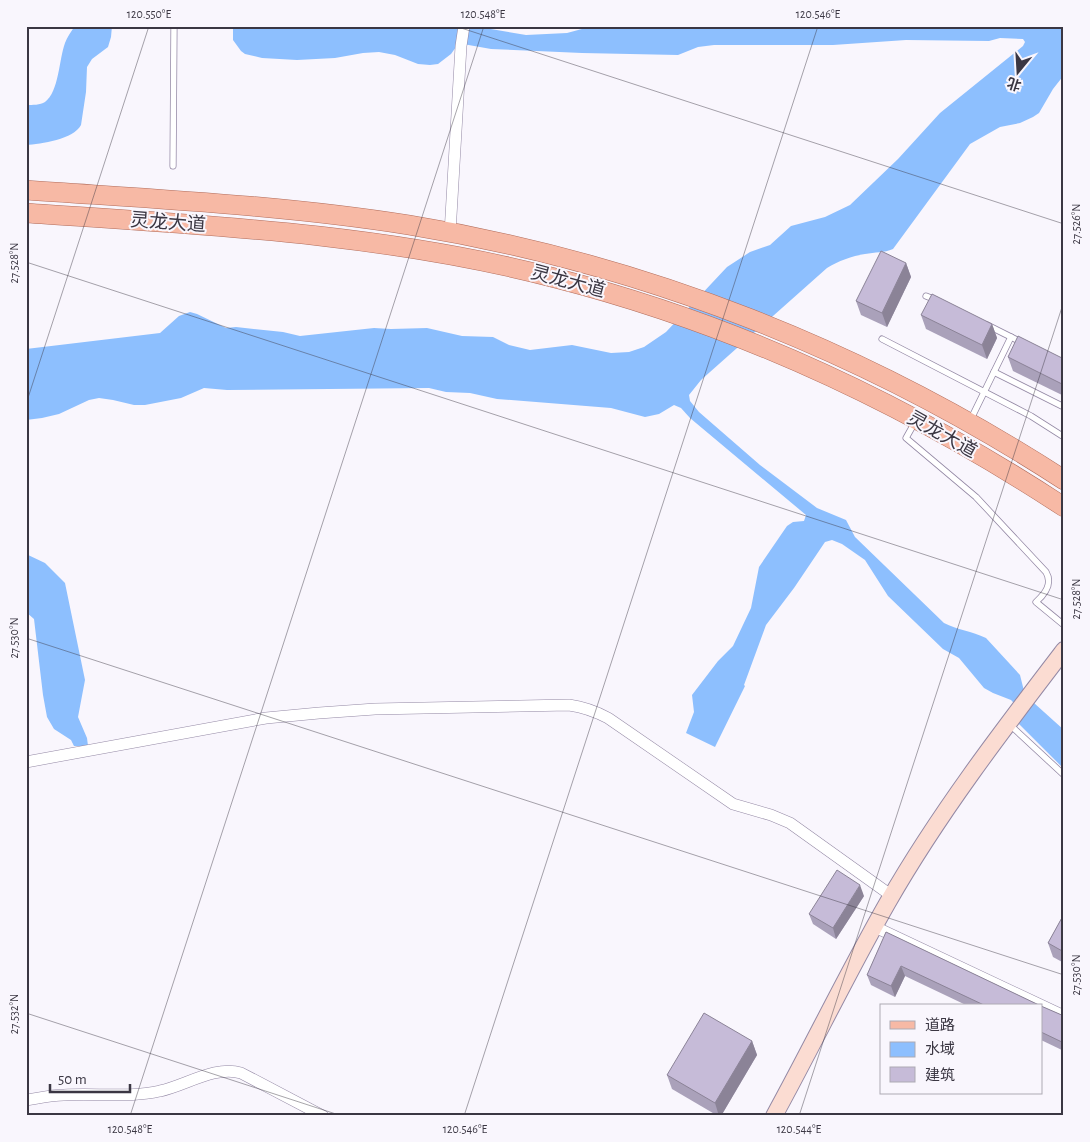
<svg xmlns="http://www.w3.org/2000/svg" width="1090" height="1142" viewBox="0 0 1090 1142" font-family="'Alegreya Sans','Noto Sans SC',sans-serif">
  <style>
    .water { fill: #8dbffe }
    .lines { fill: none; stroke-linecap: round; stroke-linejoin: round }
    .service-casing { stroke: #9489a5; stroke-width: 7 }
    .minor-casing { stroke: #9489a5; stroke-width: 12 }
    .secondary-casing { stroke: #9489a5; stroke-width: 18 }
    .primary-casing { stroke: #b16d5c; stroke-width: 20 }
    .service { stroke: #fff; stroke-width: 5.5 }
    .minor { stroke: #fff; stroke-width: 11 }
    .secondary { stroke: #fbdcd2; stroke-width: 16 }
    .primary { stroke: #f7b9a5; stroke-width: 19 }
    .wall { fill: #aaa1ba }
    .shaded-wall { fill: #8b8397 }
    .building { fill: #c6bbd8; stroke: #8b8397 }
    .ticks { fill: none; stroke: #3b3743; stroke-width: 1; stroke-opacity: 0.45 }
    .labels { text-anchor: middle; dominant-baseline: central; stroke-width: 4; stroke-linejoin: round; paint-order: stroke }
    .street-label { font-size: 19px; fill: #3b3743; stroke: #f9f6fd }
    .neatline { fill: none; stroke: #3b3743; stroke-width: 2 }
    .ticks-label { font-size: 12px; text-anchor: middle; fill: #3b3743 }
  </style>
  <rect width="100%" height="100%" fill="#f9f6fd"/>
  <!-- water -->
  <g class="water">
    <path d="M 75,26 L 112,26 L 111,37 L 108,47 L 92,59 L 87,67 L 86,92 L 81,125 C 74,139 41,144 26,145 L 26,105 C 33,105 40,105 45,102 C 59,92 59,59 65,43 C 67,37 71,32 75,26 Z"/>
    <path d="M 233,26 L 293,28 L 473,26 L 526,35 L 567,33 L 593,26 L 1064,26 L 1064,75 L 1053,89 L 1039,113 L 1033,117 L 1020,123 L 1000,127 L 970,144 L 893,249 C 884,253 875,252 865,254 C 852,256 838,261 827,268 L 701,380 L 689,395 L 690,401 L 699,412 L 760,465 L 817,508 L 846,520 L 855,537 L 944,623 C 957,630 972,631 986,638 L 1020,675 L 1024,691 L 1034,703 L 1064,730 L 1064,769 L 1018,723 L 1024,714 L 1011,700 L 993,693 L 984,688 L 959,658 L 943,649 L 888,596 L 865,560 L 842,544 L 832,540 L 825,542 L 794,588 L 766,625 L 744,685 L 745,686 L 715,747 L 686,733 L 694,712 L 692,695 L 718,661 L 733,646 L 751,608 L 759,567 L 787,526 L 793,522 L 804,521 L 806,515 L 690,418 L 681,408 L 674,405 L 659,414 L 645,417 L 611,408 L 497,399 L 470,393 L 446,392 L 429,388 L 227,390 L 204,388 L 181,398 L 145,405 L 134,405 L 113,400 L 99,398 L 89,400 L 59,414 L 42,418 L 26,420 L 26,349 L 160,333 L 179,316 L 190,312 L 197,314 L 226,328 L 236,327 L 283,332 L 300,336 L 374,328 L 391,329 L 427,328 L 462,336 L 493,337 L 509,345 L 530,350 L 572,345 L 611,353 L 629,352 L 644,347 L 666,332 L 727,267 L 750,252 L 770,245 L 791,226 L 825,217 L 850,205 L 898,159 L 940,113 L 1023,46 L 1025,42 L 1023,39 L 1000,38 L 989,41 L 906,40 L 833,45 L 714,45 L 698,47 L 678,55 L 582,53 L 491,49 L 463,44 L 456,47 L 451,54 L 438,64 L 430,65 L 418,64 L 395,55 L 379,52 L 363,53 L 335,58 L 297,60 L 262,58 L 245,54 L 241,51 L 233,40 Z"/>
    <path d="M 26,554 L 45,563 L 65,583 L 85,680 L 78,717 L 87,738 L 88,746 L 74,746 L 71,740 L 54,729 L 47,717 L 43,695 L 34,619 L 26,612 Z"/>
  </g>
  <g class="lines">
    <defs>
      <g id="service">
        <path d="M 173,166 L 174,26"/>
        <path d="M 926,296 L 936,300"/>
        <path d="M 987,325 L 1021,342"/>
        <path d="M 882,339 L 1031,416 L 1064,437"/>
        <path d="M 994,372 L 1064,407"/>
        <path d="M 970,421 L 1011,337"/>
        <path d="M 915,422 L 906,438 L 976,497 L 1046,572 C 1053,584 1045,594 1036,602 L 1064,625"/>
        <path d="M 1009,724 L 1064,775"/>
      </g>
      <g id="minor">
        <path d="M 450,233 L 461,46 L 464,26"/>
        <path d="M 26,762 L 266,718 L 319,713 L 375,709 L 569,705 C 583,707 595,711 608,718 L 733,804 L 771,815 L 790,823 L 892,896"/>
        <path d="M 875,927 L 1064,1016"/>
        <path d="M 26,1100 C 39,1098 52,1095 64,1095 C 96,1093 129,1098 160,1091 C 185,1086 215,1065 241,1073 L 323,1116"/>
      </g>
      <path id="secondary" d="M 774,1116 C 813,1045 848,972 888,902 C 939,813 1002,731 1064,650"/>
      <g id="primary">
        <path d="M 26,190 C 154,199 283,205 409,225 C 643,263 865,351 1064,480"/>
        <path d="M 26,213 C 203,225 383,233 555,278 C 735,324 908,405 1064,507"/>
      </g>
    </defs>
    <!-- service casing -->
    <use href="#service" class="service-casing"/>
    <!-- minor casing -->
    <use href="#minor" class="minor-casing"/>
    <!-- secondary casing -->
    <use href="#secondary" class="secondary-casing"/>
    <!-- primary casing -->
    <use href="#primary" class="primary-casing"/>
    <!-- service -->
    <use href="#service" class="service"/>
    <!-- minor -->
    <use href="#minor" class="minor"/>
    <!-- secondary -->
    <use href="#secondary" class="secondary"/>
    <!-- primary -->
    <use href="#primary" class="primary"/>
  </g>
  <!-- wall -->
  <g class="wall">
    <path d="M 906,263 L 911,277 L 887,327 L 861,315 L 856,301 Z"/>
    <path d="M 921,315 L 992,324 L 997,338 L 987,359 L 926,329 Z"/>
    <path d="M 1008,357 L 1064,359 L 1064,396 L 1013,371 Z"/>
    <path d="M 864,896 L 836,939 L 813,924 L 809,914 Z"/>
    <path d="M 1064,914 L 1064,963 L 1053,957 L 1048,943 Z"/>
    <path d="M 886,932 L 1041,1006 L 968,1006 L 905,976 L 895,997 L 871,985 L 867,975 Z"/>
    <path d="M 1041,1006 L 1064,1016 L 1064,1051 L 1041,1040 Z"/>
    <path d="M 752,1041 L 757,1055 L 721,1116 L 718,1116 L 672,1089 L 667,1075 Z"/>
  </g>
  <!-- shaded-wall -->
  <g class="shaded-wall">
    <path d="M 906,263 L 911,277 L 887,327 L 882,313 Z"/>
    <path d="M 992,324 L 997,338 L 987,359 L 982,345 Z"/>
    <path d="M 860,885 L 864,896 L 836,939 L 833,928 Z"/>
    <path d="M 901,966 L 905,976 L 895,997 L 891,986 Z"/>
    <path d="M 752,1041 L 757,1055 L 721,1116 L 719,1116 L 715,1103 Z"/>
  </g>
  <!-- building -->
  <g class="building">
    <path d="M 881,251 L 906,263 L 882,313 L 856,301 Z"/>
    <path d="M 932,294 L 992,324 L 982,345 L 921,315 Z"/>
    <path d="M 1018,336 L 1064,359 L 1064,385 L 1008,357 Z"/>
    <path d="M 837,870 L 860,885 L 833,928 L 809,914 Z"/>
    <path d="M 1064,914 L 1064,952 L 1048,943 Z"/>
    <path d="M 886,932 L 1041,1006 L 986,1006 L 901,966 L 891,986 L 867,975 Z"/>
    <path d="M 1041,1006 L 1064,1016 L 1064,1043 L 1041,1032 Z"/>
    <path d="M 704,1013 L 752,1041 L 715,1103 L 667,1075 Z"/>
  </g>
  <!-- ticks -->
  <path class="ticks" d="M 455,26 L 1064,224M 26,262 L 1064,600M 26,404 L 149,26M 26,638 L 1064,975M 26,1013 L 342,1116M 130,1116 L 484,26M 464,1116 L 818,26M 799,1116 L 1064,301"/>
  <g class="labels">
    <!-- street labels -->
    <g class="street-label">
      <text transform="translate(168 223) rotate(4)">灵龙大道</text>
      <text transform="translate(568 282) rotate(15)">灵龙大道</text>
      <text transform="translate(942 435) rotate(29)">灵龙大道</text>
    </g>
  </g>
  <!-- border -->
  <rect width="1090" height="1142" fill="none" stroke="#f9f6fd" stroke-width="55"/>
  <!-- legend -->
  <rect x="880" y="1004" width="162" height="90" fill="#f9f6fd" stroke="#adaab3"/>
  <rect x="890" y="1021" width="25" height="8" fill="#f7b9a5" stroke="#adaab3"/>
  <text x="925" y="1030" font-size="15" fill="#3b3743">道路</text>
  <rect x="890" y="1042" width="25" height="15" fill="#8dbffe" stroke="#adaab3"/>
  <text x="925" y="1054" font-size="15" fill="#3b3743">水域</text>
  <rect x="890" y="1067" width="25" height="15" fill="#c6bbd8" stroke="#adaab3"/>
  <text x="925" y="1080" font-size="15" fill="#3b3743">建筑</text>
  <!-- north arrow -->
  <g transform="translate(1018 72) rotate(198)" stroke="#f9f6fd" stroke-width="4" paint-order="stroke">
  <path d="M0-4L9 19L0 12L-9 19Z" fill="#3b3743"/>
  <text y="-8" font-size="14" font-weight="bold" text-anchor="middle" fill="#3b3743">北</text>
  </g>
  <!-- scale -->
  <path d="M50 1084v8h80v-8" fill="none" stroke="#3b3743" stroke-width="2.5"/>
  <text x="58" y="1084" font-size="15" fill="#3b3743" stroke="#f9f6fd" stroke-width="4" paint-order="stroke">50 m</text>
  <rect x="28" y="28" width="1034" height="1086" class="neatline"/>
  <g class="ticks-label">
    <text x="149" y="18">120.550°E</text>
    <text x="483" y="18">120.548°E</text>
    <text x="818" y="18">120.546°E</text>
    <text transform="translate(1076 224) rotate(-90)" y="4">27.526°N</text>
    <text transform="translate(14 263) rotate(-90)" y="4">27.528°N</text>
    <text transform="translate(1076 599) rotate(-90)" y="4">27.528°N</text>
    <text transform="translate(14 638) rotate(-90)" y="4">27.530°N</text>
    <text transform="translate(1076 975) rotate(-90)" y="4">27.530°N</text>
    <text transform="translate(14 1014) rotate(-90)" y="4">27.532°N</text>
    <text x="130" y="1133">120.548°E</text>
    <text x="465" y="1133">120.546°E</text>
    <text x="799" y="1133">120.544°E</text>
  </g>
</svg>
